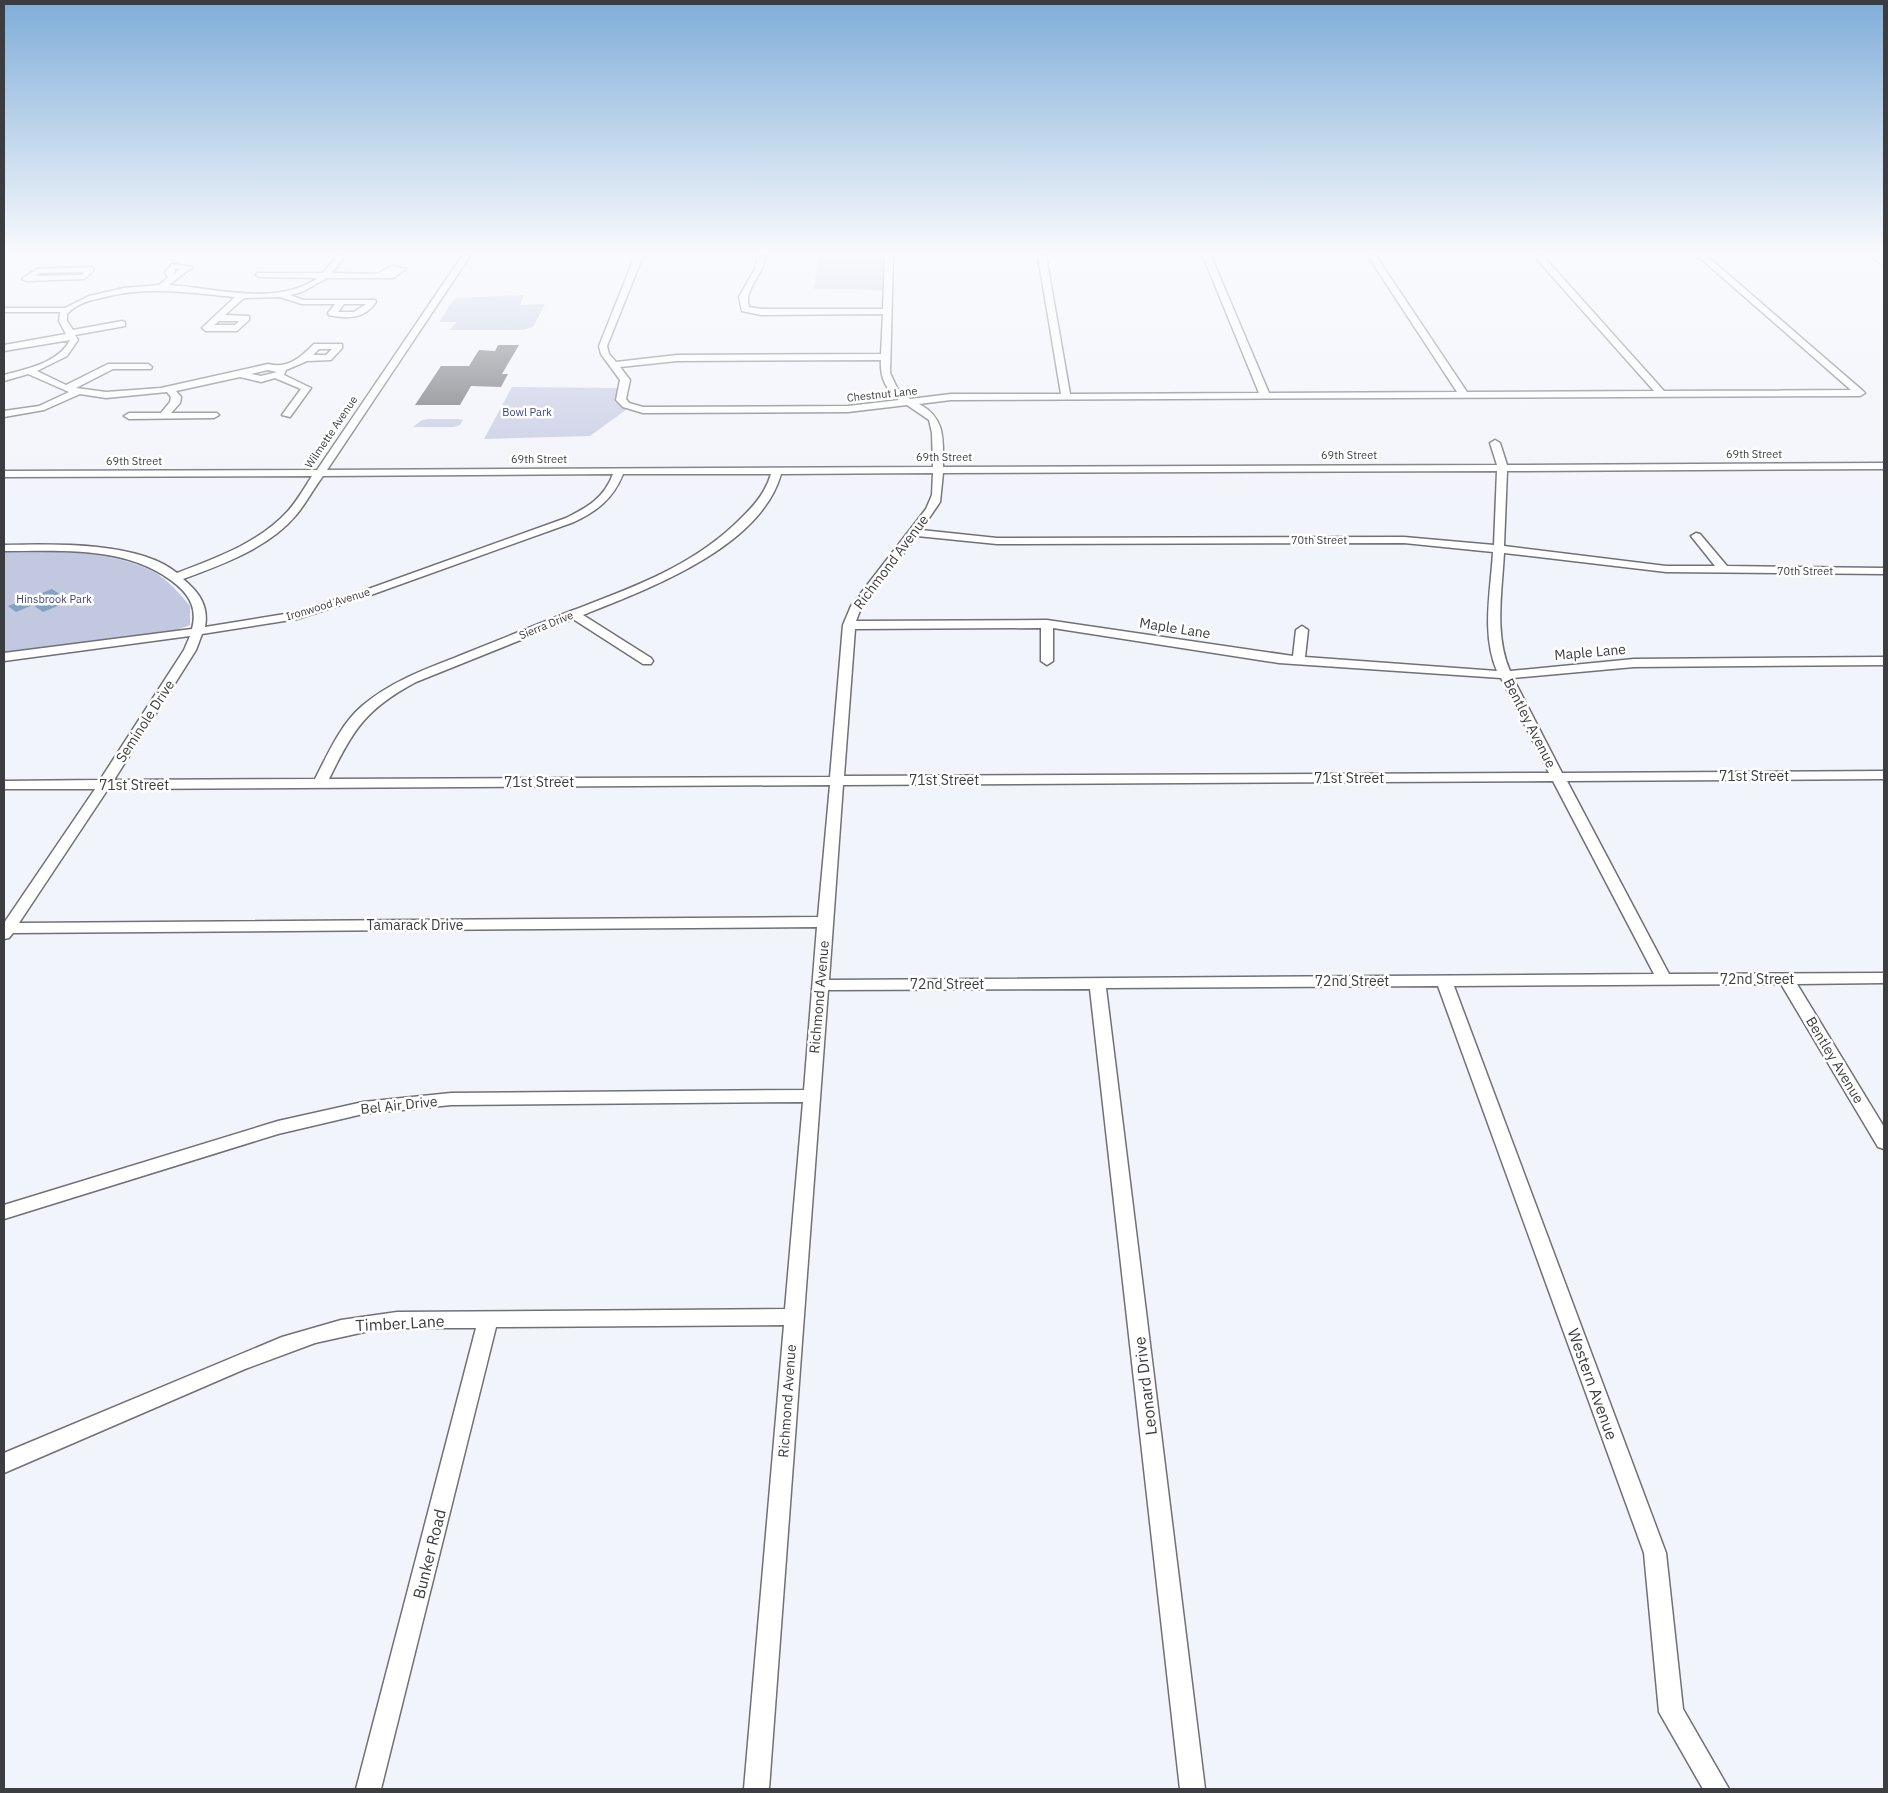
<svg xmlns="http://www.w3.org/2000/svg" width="1888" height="1793" viewBox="0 0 1888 1793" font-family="'IBM Plex Sans',sans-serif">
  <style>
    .green { fill: #c3c8e1 }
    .water { fill: #82a2c0 }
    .building { fill: #65656c }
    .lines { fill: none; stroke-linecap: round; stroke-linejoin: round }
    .minor-casing { stroke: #6f7177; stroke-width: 3 }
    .tertiary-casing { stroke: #6f7177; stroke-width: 2 }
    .minor { fill: #fff; fill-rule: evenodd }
    .tertiary { fill: #fff; fill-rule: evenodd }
    .labels { text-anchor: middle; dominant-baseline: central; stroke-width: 5; stroke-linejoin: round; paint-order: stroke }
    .far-street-label { font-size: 11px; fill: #3c3d40; stroke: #fff }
    .far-park-label { font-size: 11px; fill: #3e4579; stroke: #fff }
    .street-label { font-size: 14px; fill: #3c3d40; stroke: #fff }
    .near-street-label { font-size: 16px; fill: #3c3d40; stroke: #fff }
  </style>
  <rect width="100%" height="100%" fill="#f2f4fb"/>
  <!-- green -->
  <g class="green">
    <path d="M 818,256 L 884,256 L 882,290 L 814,289 Z"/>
    <path d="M 524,295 L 520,305 L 545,304 L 533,327 L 523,330 L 449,330 L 457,322 L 439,322 L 455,298 Z"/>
    <path d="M 512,387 L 618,388 L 615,402 L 627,409 L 590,436 L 484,439 Z"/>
    <path d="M 429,419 L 458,419 L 463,420 L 460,425 L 454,427 L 413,427 L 422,420 Z"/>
    <path d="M 4,552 C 53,552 108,549 154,572 C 168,580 180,594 190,606 L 190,625 L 177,630 L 4,653 Z"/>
  </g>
  <!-- water -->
  <path class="water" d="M 52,589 L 70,601 L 43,612 L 33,605 L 16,612 L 8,606 Z"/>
  <!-- building -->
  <path class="building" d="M 498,345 L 519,345 L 502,374 L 508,374 L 501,387 L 471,386 L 460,405 L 415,405 L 441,366 L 469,366 L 479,350 L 495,351 Z"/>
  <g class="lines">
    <defs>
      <g id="minor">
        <path d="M 337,256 L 345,256 L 332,273 L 378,274 L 391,266 L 406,269 L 393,278 L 327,278 L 302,292 L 290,295 L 303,300 L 375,300 L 376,302 C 365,319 347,319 329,315 L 328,313 L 335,304 L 302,304 L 280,297 L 244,298 L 225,315 L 249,316 L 249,320 L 237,331 L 206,331 L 202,328 L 235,297 C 190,293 149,286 105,297 C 91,300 77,303 67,314 L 67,321 L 73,330 L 122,321 L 125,322 L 125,326 L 75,335 L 78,340 L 67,356 L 37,371 L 66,385 L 108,364 L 148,364 L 152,367 L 151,369 L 113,369 L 76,388 L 106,392 L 161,388 L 268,364 C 288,369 300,358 314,344 L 342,344 L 342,348 L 331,360 L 307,361 L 286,370 L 284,375 L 311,388 L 290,417 L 282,415 L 301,389 L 275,378 L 261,382 L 240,377 L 176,391 L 181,397 L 180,403 L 171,413 L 217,413 L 219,415 L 214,418 L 129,419 L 124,416 L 129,413 L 161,413 L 170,402 L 171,397 L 167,392 L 106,398 L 80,394 L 44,410 L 4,417 L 4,411 L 39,406 L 69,392 L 28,374 L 4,381 L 4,375 C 26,369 59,363 70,340 L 4,351 L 4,345 L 66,334 L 59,321 L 60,312 L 4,312 L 4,308 L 65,308 L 89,296 L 124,288 L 159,285 L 168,278 L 165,272 L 172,264 L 192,267 L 169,285 C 217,288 275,307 318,278 L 260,277 L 256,275 L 257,273 L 323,273 ZM 175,269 L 180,269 L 174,274 ZM 344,304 L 366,304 L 354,312 L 338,312 ZM 219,321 L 239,321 L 235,325 L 214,325 ZM 319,349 L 332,349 L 326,355 L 313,355 ZM 268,370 L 277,372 L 261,376 L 251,374 Z"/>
        <path d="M 462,256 L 470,256 L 327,470 L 933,467 L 932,433 L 929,420 L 907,405 L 848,412 L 643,413 L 623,407 L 616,400 L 620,380 L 601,354 L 599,346 L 635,256 L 643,256 L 607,346 L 609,354 L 616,362 L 677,355 L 881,354 L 883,314 L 761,315 L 742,311 L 739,297 L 755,269 L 758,256 L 766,256 C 763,275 743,290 749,307 L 761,309 L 883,309 L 885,256 L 893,256 L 890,373 L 898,390 L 910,399 L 951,394 L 1061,394 L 1038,256 L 1046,256 L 1070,394 L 1259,393 L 1203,256 L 1211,256 L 1269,393 L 1457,392 L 1368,256 L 1376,256 L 1467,392 L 1654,391 L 1534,256 L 1543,256 L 1664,391 L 1851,390 L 1698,256 L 1707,256 L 1863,391 L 1865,393 L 1860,396 L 951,400 L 919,404 C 946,418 943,440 943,467 L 1497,465 L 1490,443 L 1495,440 L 1500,443 L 1507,465 L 1884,463 L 1884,469 L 1507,471 L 1504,546 L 1666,566 L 1715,566 L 1691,536 L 1696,533 L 1700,534 L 1727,566 L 1884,568 L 1884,574 L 1666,572 L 1504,553 C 1502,592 1494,634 1510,671 L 1634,659 L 1884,657 L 1884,665 L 1634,667 L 1513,678 L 1562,773 L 1884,771 L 1884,779 L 1567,781 L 1669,974 L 1884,973 L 1884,983 L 1797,984 L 1884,1127 L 1884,1149 L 1878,1147 L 1781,984 L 1454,986 L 1666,1553 L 1683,1709 L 1729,1789 L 1703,1789 L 1659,1712 L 1644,1553 L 1438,986 L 1106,988 L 1205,1789 L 1180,1789 L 1090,989 L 828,990 L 769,1789 L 744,1789 L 784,1325 L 496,1327 L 381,1789 L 356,1789 L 476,1328 L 397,1328 L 369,1331 L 315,1343 L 245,1369 L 4,1473 L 4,1453 L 282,1337 L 341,1320 L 397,1312 L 785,1309 L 803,1102 L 451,1105 L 363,1114 L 278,1134 L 4,1219 L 4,1205 L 278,1121 L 363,1102 L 451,1093 L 804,1090 L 817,927 L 13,933 L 9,938 L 4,939 L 4,923 L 95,789 L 4,789 L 4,781 L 100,780 L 184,650 L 190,636 L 4,661 L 4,653 L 192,629 C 197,610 191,597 177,585 C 130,545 61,551 4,551 L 4,545 C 51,544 139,541 177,573 C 216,558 259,543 288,511 C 297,501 305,487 312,476 L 4,477 L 4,471 L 317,470 ZM 881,360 C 880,377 885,389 899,400 L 848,406 L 643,407 L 629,403 L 626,399 L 630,380 L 620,367 L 677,361 ZM 1497,471 L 1494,545 L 1404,537 L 997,538 L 921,530 L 940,502 L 943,473 ZM 933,473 L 932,495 L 926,509 L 851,606 L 843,625 L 830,777 L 329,779 C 354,728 366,709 416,682 L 573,619 L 643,664 L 651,664 L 653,661 L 651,658 L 583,615 C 648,589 760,548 781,474 ZM 613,474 C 604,498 588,507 566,518 L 360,592 L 291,613 L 205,627 C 209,606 199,592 183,579 C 223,564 269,548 297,514 C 306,503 314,488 323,476 ZM 623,474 L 771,474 C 765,495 750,510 734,525 C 688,568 629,589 571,611 C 534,626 496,641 459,656 C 425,669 390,682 362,706 C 340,725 328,754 315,779 L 114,780 L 196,650 L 202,634 L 297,619 L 368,596 L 574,522 C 597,511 613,499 623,474 ZM 917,536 L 997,544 L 1404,543 L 1493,552 C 1491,590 1481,634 1497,671 L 1305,657 L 1308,630 L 1302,626 L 1296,630 L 1293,656 L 1047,620 L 856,621 L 861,608 ZM 1041,628 L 1041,661 L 1047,665 L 1053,661 L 1053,628 L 1279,663 L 1501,678 L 1549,773 L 844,776 L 855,629 ZM 1553,781 L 1654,974 L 829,980 L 843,785 ZM 830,785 L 818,917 L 19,923 L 108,789 Z"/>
        <path d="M 93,267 L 93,271 L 84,279 L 26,281 L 22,279 L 37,269 ZM 84,272 L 82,275 L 35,276 L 39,273 Z"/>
      </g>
      <path id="tertiary" d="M 1870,256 L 1884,258 L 1884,266 Z"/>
    </defs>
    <!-- minor casing -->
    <use href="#minor" class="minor-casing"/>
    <!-- tertiary casing -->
    <use href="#tertiary" class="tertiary-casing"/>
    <!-- minor -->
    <use href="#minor" class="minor"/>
    <!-- tertiary -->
    <use href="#tertiary" class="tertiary"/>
  </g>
  <!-- sky -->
  <linearGradient id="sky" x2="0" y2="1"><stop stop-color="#7fadd8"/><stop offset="0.5" stop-color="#f9fafd"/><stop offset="1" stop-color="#f9fafd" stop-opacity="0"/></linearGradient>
  <rect width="1888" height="507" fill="url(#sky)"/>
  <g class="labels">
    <!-- far-street labels -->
    <g class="far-street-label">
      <text transform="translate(882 394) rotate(-6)">Chestnut Lane</text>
      <text transform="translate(331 432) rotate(-56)">Wilmette Avenue</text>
      <text x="1754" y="454">69th Street</text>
      <text x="1349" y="455">69th Street</text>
      <text x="944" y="457">69th Street</text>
      <text x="539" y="459">69th Street</text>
      <text x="134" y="461">69th Street</text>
      <text x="1319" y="540">70th Street</text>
      <text x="1805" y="571">70th Street</text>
      <text transform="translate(328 604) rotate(-17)">Ironwood Avenue</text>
      <text transform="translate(546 625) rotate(-22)">Sierra Drive</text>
    </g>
    <!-- far-park labels -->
    <g class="far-park-label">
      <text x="527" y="412">Bowl Park</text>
      <text x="54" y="599">Hinsbrook Park</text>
    </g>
    <!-- street labels -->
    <g class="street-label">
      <text transform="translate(891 562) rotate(-53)">Richmond Avenue</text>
      <text transform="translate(1175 628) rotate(9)">Maple Lane</text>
      <text transform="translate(1590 652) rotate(-5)">Maple Lane</text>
      <text transform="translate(145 721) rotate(-57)">Seminole Drive</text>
      <text transform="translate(1530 723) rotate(63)">Bentley Avenue</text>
      <text x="1754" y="776">71st Street</text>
      <text x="1349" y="778">71st Street</text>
      <text x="944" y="780">71st Street</text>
      <text x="539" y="782">71st Street</text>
      <text x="134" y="785">71st Street</text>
      <text x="415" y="925">Tamarack Drive</text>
      <text x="1757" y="979">72nd Street</text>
      <text x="1352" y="981">72nd Street</text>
      <text x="947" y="984">72nd Street</text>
      <text transform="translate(819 997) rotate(-85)">Richmond Avenue</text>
      <text transform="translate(1835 1060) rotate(59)">Bentley Avenue</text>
      <text transform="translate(399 1105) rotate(-6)">Bel Air Drive</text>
      <text transform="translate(787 1401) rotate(-86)">Richmond Avenue</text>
    </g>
    <!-- near-street labels -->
    <g class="near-street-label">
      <text transform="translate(400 1323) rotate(-3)">Timber Lane</text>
      <text transform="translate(1593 1384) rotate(70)">Western Avenue</text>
      <text transform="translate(1145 1386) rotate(-97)">Leonard Drive</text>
      <text transform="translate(429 1554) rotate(-76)">Bunker Road</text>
    </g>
  </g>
  <!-- border -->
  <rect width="1888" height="1793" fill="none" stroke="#3c3d40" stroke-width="10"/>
</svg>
